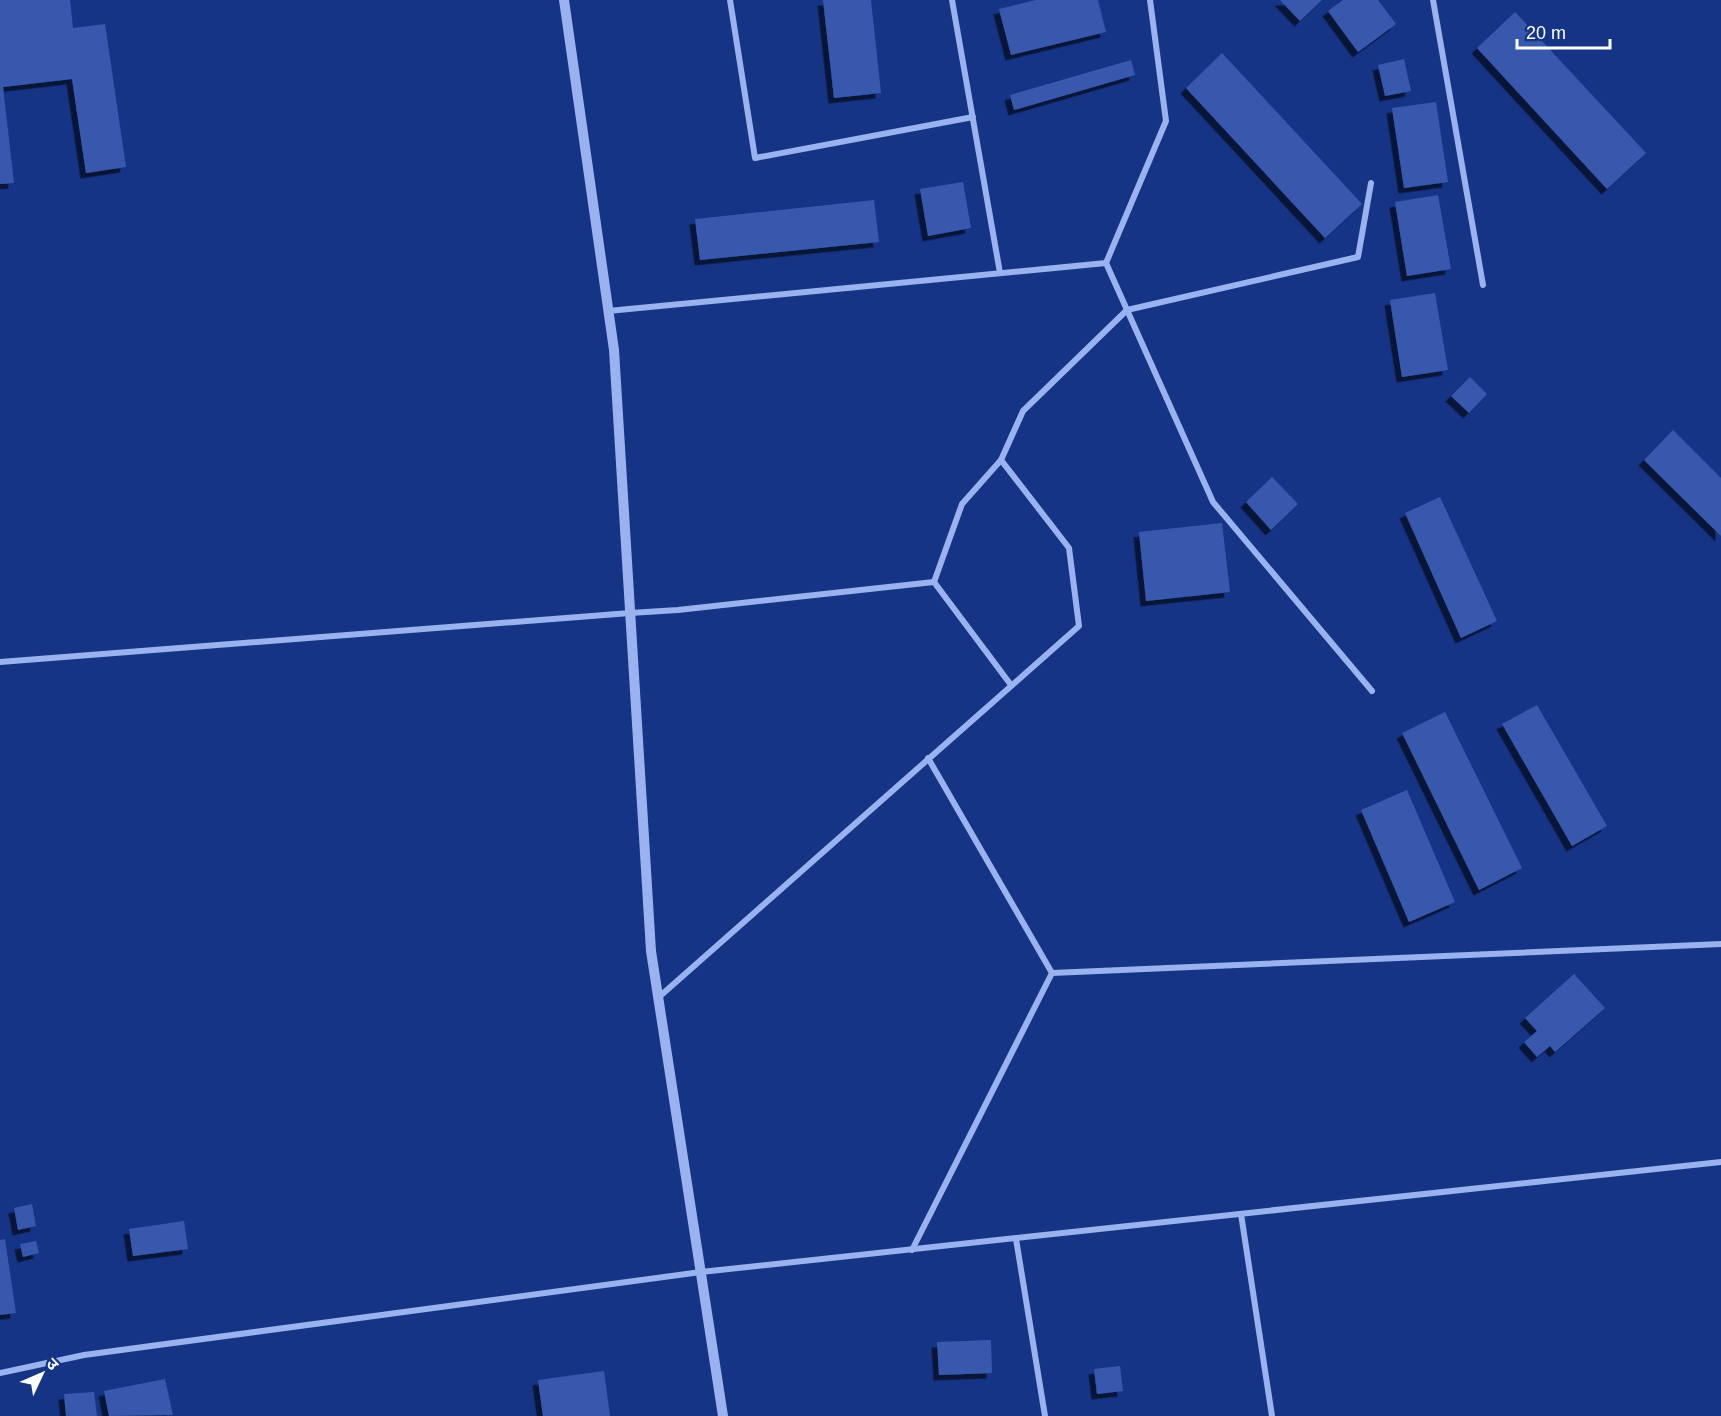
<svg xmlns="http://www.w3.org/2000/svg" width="1721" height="1416" viewBox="0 0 1721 1416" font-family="Helvetica,'Noto Sans Devanagari',sans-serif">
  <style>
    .building { fill: #3959ae; filter: url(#shadow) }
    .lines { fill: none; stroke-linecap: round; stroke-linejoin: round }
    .minor { stroke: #9ab2ee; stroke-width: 6 }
    .tertiary { stroke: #9ab2ee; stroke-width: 10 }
  </style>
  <defs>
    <filter id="shadow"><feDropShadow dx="-5.5" dy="5.5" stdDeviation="0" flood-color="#0009"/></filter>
  </defs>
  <rect width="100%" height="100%" fill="#153486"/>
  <!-- building -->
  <g class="building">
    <path d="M 0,0 L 70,0 L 73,28 L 105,24 L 126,167 L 86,173 L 72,79 L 3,87 L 14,183 L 0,184 Z"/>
    <path d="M 823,0 L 871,0 L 881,93 L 834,98 Z"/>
    <path d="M 1036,0 L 1098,0 L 1106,32 L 1011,55 L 999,9 Z"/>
    <path d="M 1280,0 L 1322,0 L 1300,21 Z"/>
    <path d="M 1343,0 L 1378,0 L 1396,24 L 1358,52 L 1328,11 Z"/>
    <path d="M 1515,12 L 1646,153 L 1607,189 L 1477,48 Z"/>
    <path d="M 1222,53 L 1362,204 L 1325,238 L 1186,88 Z"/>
    <path d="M 1404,59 L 1411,91 L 1385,96 L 1378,65 Z"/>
    <path d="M 1131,60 L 1135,75 L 1014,110 L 1010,95 Z"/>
    <path d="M 1436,102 L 1448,182 L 1404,188 L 1392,108 Z"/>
    <path d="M 963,182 L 971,228 L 928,236 L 920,189 Z"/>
    <path d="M 1438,195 L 1451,269 L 1407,276 L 1395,202 Z"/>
    <path d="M 874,200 L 879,242 L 700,260 L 695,219 Z"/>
    <path d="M 1435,293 L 1448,370 L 1402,377 L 1390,300 Z"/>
    <path d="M 1470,377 L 1487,394 L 1469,413 L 1451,396 Z"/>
    <path d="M 1673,430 L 1721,478 L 1721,536 L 1644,460 Z"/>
    <path d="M 1272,477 L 1298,504 L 1271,530 L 1246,502 Z"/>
    <path d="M 1440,497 L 1497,621 L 1461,638 L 1405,513 Z"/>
    <path d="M 1222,523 L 1230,592 L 1146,601 L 1139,532 Z"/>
    <path d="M 1537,705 L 1607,826 L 1572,846 L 1502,724 Z"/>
    <path d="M 1445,712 L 1522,868 L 1479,890 L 1402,733 Z"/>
    <path d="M 1407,790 L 1455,902 L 1409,922 L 1361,810 Z"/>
    <path d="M 1574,974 L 1605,1008 L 1555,1052 L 1550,1046 L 1537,1057 L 1524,1042 L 1537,1031 L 1525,1018 Z"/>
    <path d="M 32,1204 L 36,1226 L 18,1230 L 14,1208 Z"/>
    <path d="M 184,1221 L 188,1249 L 133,1256 L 129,1229 Z"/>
    <path d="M 5,1239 L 16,1313 L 0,1315 L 0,1240 Z"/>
    <path d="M 36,1241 L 39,1253 L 23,1257 L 20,1244 Z"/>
    <path d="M 991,1340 L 992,1373 L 939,1375 L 937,1342 Z"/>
    <path d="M 1120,1366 L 1123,1391 L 1097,1394 L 1094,1369 Z"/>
    <path d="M 604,1371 L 610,1416 L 543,1416 L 538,1380 Z"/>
    <path d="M 165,1379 L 173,1415 L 109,1416 L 104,1391 Z"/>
    <path d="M 94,1392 L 97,1416 L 66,1416 L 64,1394 Z"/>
  </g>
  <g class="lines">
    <!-- minor -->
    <g class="minor">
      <path d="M 730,0 L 755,158 L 973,117"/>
      <path d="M 952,0 L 1000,273"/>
      <path d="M 1433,0 L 1483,285"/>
      <path d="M 1106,263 L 1166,121 L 1150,0"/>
      <path d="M 608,311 L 1106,263 L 1213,502 L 1372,691"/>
      <path d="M 934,582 L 962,504 L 1001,460 L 1023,411 L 1127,310 L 1358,257 L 1371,183"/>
      <path d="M 934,582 L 1011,685"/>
      <path d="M 0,662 L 630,613 L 678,610 L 934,582"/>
      <path d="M 1052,973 L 1721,944"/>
      <path d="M 659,997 L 1079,626 L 1069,548 L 1001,460"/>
      <path d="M 1241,1214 L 1272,1416"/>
      <path d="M 1016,1239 L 1045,1416"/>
      <path d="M 912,1250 L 1052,973 L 928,758"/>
      <path d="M 0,1373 L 84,1355 L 701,1272 L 1721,1162"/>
    </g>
    <!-- tertiary -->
    <path class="tertiary" d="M 564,0 L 614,350 L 651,951 L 723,1416"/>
  </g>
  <!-- north arrow -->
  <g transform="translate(42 1374) rotate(46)" stroke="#153486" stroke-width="4.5" paint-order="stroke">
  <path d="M0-4.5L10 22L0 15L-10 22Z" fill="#ffffff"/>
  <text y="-9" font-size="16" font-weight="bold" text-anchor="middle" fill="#ffffff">उ</text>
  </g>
  <!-- scale -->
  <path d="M1517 39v9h93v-9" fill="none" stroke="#ffffff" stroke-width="3"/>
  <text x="1526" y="39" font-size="18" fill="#ffffff" stroke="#153486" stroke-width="4.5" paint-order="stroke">20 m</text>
</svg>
